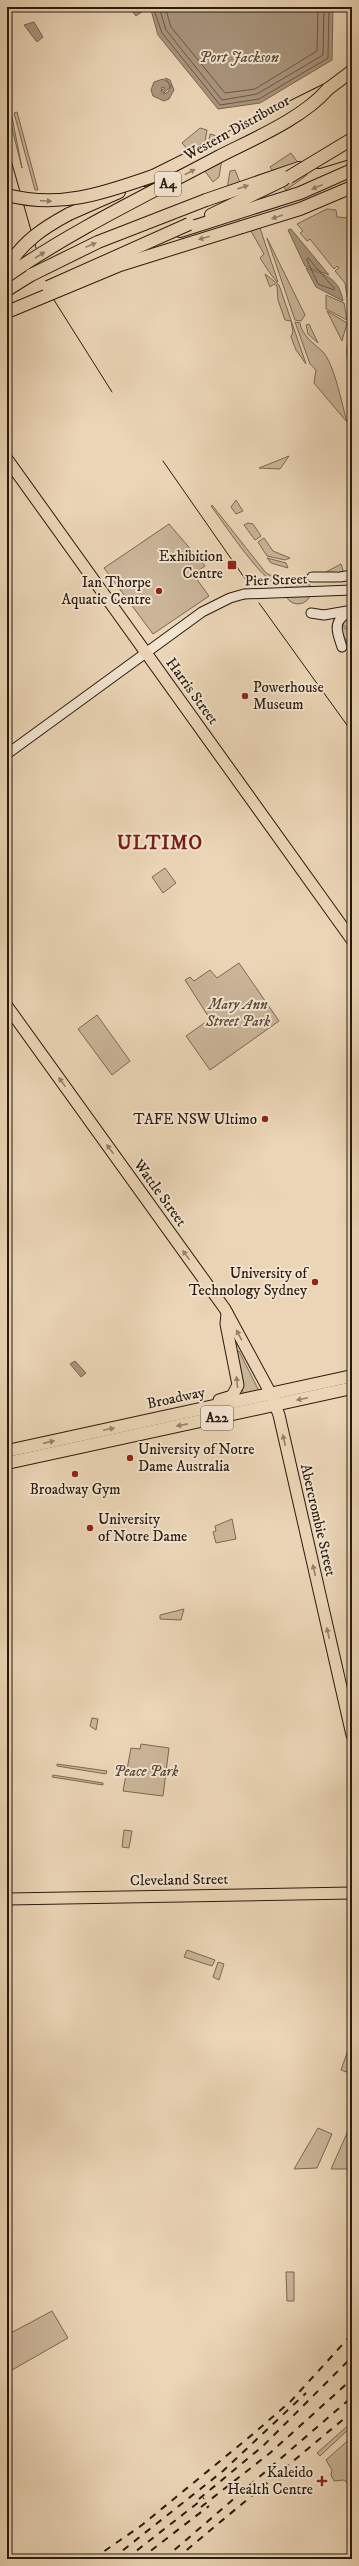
<svg xmlns="http://www.w3.org/2000/svg" width="359" height="2566" viewBox="0 0 359 2566" font-family="'IM FELL DW Pica',serif">
  <style>
    .green { fill: #cab599; stroke: #796853 }
    .water { fill: #a9957d; stroke: #756450 }
    .lines { fill: none; stroke-linecap: round; stroke-linejoin: round }
    .shore { stroke: #685845; stroke-width: 1 }
    .secondary-casing { stroke: #281a0d; stroke-width: 11 }
    .primary-casing { stroke: #281a0d; stroke-width: 13 }
    .highway-casing { stroke: #281a0d; stroke-width: 14 }
    .secondary { stroke: #f2e4d0; stroke-width: 9 }
    .primary { stroke: #ebd5b6; stroke-width: 11 }
    .highway { stroke: #ebd5b6; stroke-width: 12 }
    .tram { stroke: #281a0d; stroke-width: 1 }
    .rail { stroke: #281a0d; stroke-width: 2; stroke-dasharray: 7 7; stroke-linecap: butt }
    .secondary-bridge-casing { stroke: #281a0d; stroke-width: 11; stroke-linecap: butt }
    .highway-bridge-casing { stroke: #281a0d; stroke-width: 14; stroke-linecap: butt }
    .secondary-bridge { stroke: #f2e4d0; stroke-width: 9 }
    .highway-bridge { stroke: #ebd5b6; stroke-width: 12 }
    .oneway { fill: #93816a }
    .poi-dot { fill: #8f2418; stroke: #f2e4d0; stroke-width: 1.5 }
    .labels { text-anchor: middle; dominant-baseline: central; stroke-width: 4; stroke-linejoin: round; paint-order: stroke }
    .shield { fill: #f2e4d0; stroke: #655748; stroke-width: 1 }
    .shield-label { font-size: 14px; font-weight: bold; fill: #281a0d }
    .street-label { font-size: 15px; fill: #281a0d; stroke: #f2e4d0 }
    .poi-label { font-size: 15px; fill: #281a0d; stroke: #f2e4d0; text-anchor: end }
    .park-label { font-size: 15px; font-style: italic; fill: #594837; stroke: #f2e4d0 }
    .water-label { font-size: 16px; font-style: italic; fill: #5c4b3a; stroke: #f2e4d0 }
    .district-label { font-size: 19px; font-weight: bold; letter-spacing: 1px; fill: #7a1f14; stroke: #f2e4d0 }
  </style>
  <rect width="100%" height="100%" fill="#ebd5b6"/>
  <filter id="stains"><feTurbulence type="fractalNoise" baseFrequency=".005" numOctaves="4"/><feColorMatrix values="0 0 0 0 .2 0 0 0 0 .09 0 0 0 0 .02 0 0 0 .5 -.17"/></filter>
  <radialGradient id="worn" r=".72"><stop offset=".6" stop-color="#630" stop-opacity="0"/><stop offset="1" stop-color="#630" stop-opacity=".3"/></radialGradient>
  <!-- green -->
  <g class="green">
    <path d="M 11,112 L 22,168 L 8,113 Z"/>
    <path d="M 17,112 L 38,190 L 35,190 L 14,113 Z"/>
    <path d="M 200,128 L 207,130 L 205,142 L 188,150 L 182,143 Z"/>
    <path d="M 210,134 L 217,136 L 224,147 L 219,177 L 213,182 L 204,170 Z"/>
    <path d="M 291,153 L 307,175 L 286,190 L 270,167 Z"/>
    <path d="M 235,170 L 241,185 L 227,189 L 230,171 Z"/>
    <path d="M 327,209 L 336,210 L 337,217 L 350,218 L 352,215 L 352,304 L 348,302 L 345,283 L 335,271 L 339,268 L 337,266 L 334,269 L 310,239 L 307,241 L 300,233 L 303,231 L 297,224 Z"/>
    <path d="M 260,228 L 278,282 L 277,282 C 270,274 266,267 260,258 L 264,254 L 251,231 Z"/>
    <path d="M 267,238 L 305,315 L 301,321 L 295,320 Z"/>
    <path d="M 265,274 L 279,285 L 306,364 L 296,350 L 291,337 L 293,332 L 291,321 L 285,320 L 278,300 L 277,286 L 274,284 L 270,287 Z"/>
    <path d="M 326,295 L 344,303 L 347,320 L 326,309 Z"/>
    <path d="M 327,311 L 347,323 L 342,341 Z"/>
    <path d="M 295,322 L 300,323 C 301,334 314,344 322,351 C 334,362 342,405 347,422 L 314,383 L 316,370 L 310,364 Z"/>
    <path d="M 309,324 L 318,343 L 308,334 L 306,325 Z"/>
    <path d="M 352,325 L 352,375 C 344,358 346,343 352,325 Z"/>
    <path d="M 289,456 L 280,469 L 259,468 Z"/>
    <path d="M 236,500 L 243,511 L 236,514 L 231,507 Z"/>
    <path d="M 212,505 L 266,573 L 276,578 L 274,583 C 256,572 225,525 211,506 Z"/>
    <path d="M 248,523 L 253,524 L 261,536 L 255,540 L 244,525 Z"/>
    <path d="M 169,524 L 205,566 L 193,574 L 209,596 L 153,634 L 104,568 Z"/>
    <path d="M 264,538 L 273,551 L 290,558 L 285,560 L 267,556 L 258,542 Z"/>
    <path d="M 267,558 L 286,563 L 288,568 L 271,563 Z"/>
    <path d="M 341,564 L 344,573 L 326,573 L 326,572 Z"/>
    <circle cx="298" cy="591" r="13"/>
    <path d="M 352,613 L 352,626 L 349,629 L 340,623 Z"/>
    <path d="M 340,625 L 349,631 L 347,640 L 352,653 L 342,633 Z"/>
    <path d="M 165,868 L 176,883 L 163,893 L 152,877 Z"/>
    <path d="M 239,963 L 279,1021 L 210,1070 L 186,1036 L 210,1019 L 185,980 L 190,977 L 194,981 L 210,970 L 217,978 Z"/>
    <path d="M 97,1015 L 130,1061 L 112,1075 L 78,1029 Z"/>
    <path d="M 237,1351 L 239,1351 L 259,1391 L 243,1394 Z"/>
    <path d="M 232,1519 L 236,1539 L 216,1543 L 213,1532 L 216,1531 L 215,1526 Z"/>
    <path d="M 184,1609 L 181,1620 L 160,1619 L 160,1615 Z"/>
    <path d="M 92,1718 L 98,1719 L 96,1730 L 90,1726 Z"/>
    <path d="M 141,1744 L 169,1748 L 163,1796 L 123,1791 L 131,1748 L 140,1749 Z"/>
    <path d="M 57,1764 L 107,1771 L 106,1774 L 57,1766 Z"/>
    <path d="M 53,1775 L 103,1783 L 103,1785 L 52,1777 Z"/>
    <path d="M 124,1830 L 132,1831 L 129,1848 L 122,1847 Z"/>
    <path d="M 187,1950 L 215,1960 L 212,1966 L 184,1957 Z"/>
    <path d="M 218,1962 L 224,1964 L 219,1980 L 213,1977 Z"/>
    <path d="M 352,2039 L 352,2074 L 341,2070 Z"/>
    <path d="M 352,2122 L 352,2169 L 331,2169 Z"/>
    <path d="M 318,2128 L 332,2134 L 317,2168 L 294,2169 Z"/>
    <path d="M 294,2272 L 294,2301 L 287,2301 L 286,2272 Z"/>
    <path d="M 52,2311 L 68,2338 L 12,2370 L 7,2361 L 7,2335 Z"/>
    <path d="M 352,2422 L 352,2426 L 320,2456 L 317,2453 Z"/>
    <path d="M 352,2437 L 352,2490 L 349,2484 L 344,2480 L 334,2481 L 331,2475 L 332,2470 L 326,2460 Z"/>
  </g>
  <!-- water -->
  <g class="water">
    <path d="M 129,7 L 333,7 L 332,60 L 260,103 L 218,109 L 158,35 L 151,10 L 147,8 L 136,16 Z"/>
    <path d="M 34,22 L 43,37 L 37,42 L 24,25 Z"/>
    <path d="M 165,78 L 170,80 L 174,90 L 169,99 L 164,101 L 153,96 L 151,90 L 154,82 L 163,79 L 168,82 L 170,87 L 164,93 L 162,90 L 165,88 L 162,87 L 161,92 L 164,94 L 168,92 L 171,86 Z"/>
    <path d="M 291,229 L 329,275 L 305,266 L 288,230 Z"/>
    <path d="M 306,268 C 326,275 339,278 343,301 L 316,287 Z"/>
    <path d="M 75,1361 L 86,1373 L 81,1377 L 70,1364 Z"/>
  </g>
  <g class="lines">
    <!-- shore -->
    <g class="shore">
      <path d="M 153,7 L 162,33 L 220,105 L 259,99 L 328,58 L 329,7"/>
      <path d="M 159,7 L 166,30 L 222,100 L 257,94 L 323,55 L 324,7"/>
      <path d="M 165,7 L 171,27 L 225,93 L 255,89 L 317,51 L 318,7"/>
      <path d="M 308,258 L 334,288 L 334,290 L 318,284 L 307,260 Z"/>
    </g>
    <defs>
      <g id="secondary">
        <path d="M 312,577 L 336,577"/>
        <path d="M 340,577 L 352,575"/>
        <path d="M 311,613 L 324,615 L 347,611"/>
        <path d="M 342,647 C 336,629 332,620 352,611"/>
        <path d="M 7,754 L 202,612 L 230,598 L 244,594"/>
      </g>
      <g id="primary">
        <path d="M 7,459 L 352,940"/>
        <path d="M 7,1006 L 225,1309 L 271,1394 L 279,1415 L 352,1735"/>
        <path d="M 219,1400 L 232,1396 L 238,1385 L 226,1324 L 227,1313"/>
        <path d="M 7,1899 L 352,1893"/>
      </g>
      <g id="highway">
        <path d="M 319,162 L 352,152"/>
        <path d="M 145,180 L 328,89 L 352,71"/>
        <path d="M 206,200 L 299,168"/>
        <path d="M 69,214 L 119,192"/>
        <path d="M 211,215 L 283,180"/>
        <path d="M 242,227 L 300,209 L 352,187"/>
        <path d="M 180,231 L 300,193 L 352,170"/>
        <path d="M 7,290 L 31,275"/>
        <path d="M 7,1451 L 352,1376"/>
        <path d="M 7,1463 L 352,1388"/>
      </g>
    </defs>
    <!-- secondary casing -->
    <use href="#secondary" class="secondary-casing"/>
    <!-- primary casing -->
    <use href="#primary" class="primary-casing"/>
    <!-- highway casing -->
    <use href="#highway" class="highway-casing"/>
    <!-- secondary -->
    <use href="#secondary" class="secondary"/>
    <!-- primary -->
    <use href="#primary" class="primary"/>
    <!-- highway -->
    <use href="#highway" class="highway"/>
    <!-- tram -->
    <g class="tram">
      <path d="M 7,146 L 36,248"/>
      <path d="M 54,300 L 112,392"/>
      <path d="M 163,461 L 248,583"/>
      <path d="M 259,603 L 352,732"/>
    </g>
    <!-- rail -->
    <g class="rail">
      <path d="M 199,2499 L 263,2446 L 352,2357"/>
      <path d="M 201,2507 L 270,2453 L 352,2379"/>
      <path d="M 93,2559 L 142,2525 L 253,2434 L 291,2401 L 352,2334"/>
      <path d="M 112,2559 L 223,2471 L 306,2393"/>
      <path d="M 126,2559 L 204,2498"/>
      <path d="M 140,2559 L 209,2506"/>
      <path d="M 164,2559 L 352,2397"/>
      <path d="M 176,2559 L 352,2412"/>
    </g>
    <defs>
      <path id="secondary-bridge" d="M 244,594 L 352,590"/>
      <g id="highway-bridge">
        <path d="M 289,177 L 352,139"/>
        <path d="M 7,195 C 60,209 104,193 153,176"/>
        <path d="M 7,268 C 22,242 43,228 69,214"/>
        <path d="M 31,275 L 98,242 L 206,200"/>
        <path d="M 7,276 C 73,230 147,195 218,157 C 253,139 302,119 328,89"/>
        <path d="M 48,287 L 189,224"/>
        <path d="M 7,312 L 120,265 L 242,227"/>
      </g>
    </defs>
    <!-- secondary-bridge casing -->
    <use href="#secondary-bridge" class="secondary-bridge-casing"/>
    <!-- highway-bridge casing -->
    <use href="#highway-bridge" class="highway-bridge-casing"/>
    <!-- secondary-bridge -->
    <use href="#secondary-bridge" class="secondary-bridge"/>
    <!-- highway-bridge -->
    <use href="#highway-bridge" class="highway-bridge"/>
  </g>
  <!-- one-way arrows -->
  <defs><path id="oneway-solid" d="M-6-.8H1V-3.2L6.5 0L1 3.2V.8H-6Z"/></defs>
  <g class="oneway">
    <use href="#oneway-solid" transform="translate(190 172) rotate(-28)"/>
    <use href="#oneway-solid" transform="translate(243 187) rotate(-19)"/>
    <use href="#oneway-solid" transform="translate(317 187) rotate(158)"/>
    <use href="#oneway-solid" transform="translate(46 201) rotate(3)"/>
    <use href="#oneway-solid" transform="translate(277 217) rotate(161)"/>
    <use href="#oneway-solid" transform="translate(204 238) rotate(164)"/>
    <use href="#oneway-solid" transform="translate(91 245) rotate(-23)"/>
    <use href="#oneway-solid" transform="translate(40 255) rotate(-32)"/>
    <use href="#oneway-solid" transform="translate(62 1082) rotate(-126)"/>
    <use href="#oneway-solid" transform="translate(110 1149) rotate(-126)"/>
    <use href="#oneway-solid" transform="translate(186 1255) rotate(-126)"/>
    <use href="#oneway-solid" transform="translate(239 1335) rotate(-118)"/>
    <use href="#oneway-solid" transform="translate(237 1382) rotate(-96)"/>
    <use href="#oneway-solid" transform="translate(302 1399) rotate(168)"/>
    <use href="#oneway-solid" transform="translate(182 1425) rotate(169)"/>
    <use href="#oneway-solid" transform="translate(109 1429) rotate(-12)"/>
    <use href="#oneway-solid" transform="translate(284 1440) rotate(-103)"/>
    <use href="#oneway-solid" transform="translate(49 1442) rotate(-13)"/>
    <use href="#oneway-solid" transform="translate(314 1570) rotate(-103)"/>
    <use href="#oneway-solid" transform="translate(328 1633) rotate(-103)"/>
  </g>
  <!-- markers -->
  <g class="poi-dot">
    <rect x="227" y="560" width="10" height="10" rx="2"/>
    <circle cx="159" cy="591" r="4"/>
    <circle cx="245" cy="696" r="4"/>
    <circle cx="265" cy="1119" r="4"/>
    <circle cx="315" cy="1282" r="4"/>
    <circle cx="130" cy="1458" r="4"/>
    <circle cx="75" cy="1474" r="4"/>
    <circle cx="90" cy="1528" r="4"/>
    <path d="M320 2475h4v4h4v4h-4v4h-4v-4h-4v-4h4z"/>
  </g>
  <g class="labels">
    <!-- shield labels -->
    <g class="shield">
      <rect x="155" y="172" width="26" height="24" rx="3"/>
      <rect x="201" y="1406" width="32" height="24" rx="3"/>
    </g>
    <g class="shield-label">
      <text x="168" y="184">A4</text>
      <text x="217" y="1418">A22</text>
    </g>
    <!-- street labels -->
    <g class="street-label">
      <text transform="translate(237 128) rotate(-29)">Western Distributor</text>
      <text transform="translate(276 580) rotate(-2)">Pier Street</text>
      <text transform="translate(192 691) rotate(54)">Harris Street</text>
      <text transform="translate(160 1193) rotate(54)">Wattle Street</text>
      <text transform="translate(176 1398) rotate(-12)">Broadway</text>
      <text transform="translate(318 1520) rotate(77)">Abercrombie Street</text>
      <text transform="translate(179 1880) rotate(-1)">Cleveland Street</text>
    </g>
    <!-- poi labels -->
    <g class="poi-label">
      <text x="223" y="556">Exhibition<tspan x="223" dy="17">Centre</tspan></text>
      <text x="151" y="582">Ian Thorpe<tspan x="151" dy="17">Aquatic Centre</tspan></text>
      <text x="253" y="687" text-anchor="start">Powerhouse<tspan x="253" dy="17">Museum</tspan></text>
      <text x="257" y="1119">TAFE NSW Ultimo</text>
      <text x="307" y="1273">University of<tspan x="307" dy="17">Technology Sydney</tspan></text>
      <text x="138" y="1449" text-anchor="start">University of Notre<tspan x="138" dy="17">Dame Australia</tspan></text>
      <text x="75" y="1489" text-anchor="middle">Broadway Gym</text>
      <text x="98" y="1519" text-anchor="start">University<tspan x="98" dy="17">of Notre Dame</tspan></text>
      <text x="313" y="2472">Kaleido<tspan x="313" dy="17">Health Centre</tspan></text>
    </g>
    <!-- park labels -->
    <g class="park-label">
      <text x="238" y="1004">Mary Ann<tspan x="238" dy="17">Street Park</tspan></text>
      <text x="146" y="1771">Peace Park</text>
    </g>
    <!-- water labels -->
    <g class="water-label">
      <text x="239" y="57">Port Jackson</text>
    </g>
    <!-- district labels -->
    <g class="district-label">
      <text x="160" y="843">ULTIMO</text>
    </g>
  </g>
  <!-- margin -->
  <rect width="359" height="2566" fill="none" stroke="#ebd5b6" stroke-width="24"/>
  <rect x="8" y="8" width="343" height="2550" fill="none" stroke="#281a0d" stroke-width="2"/>
  <rect x="12" y="12" width="335" height="2542" fill="none" stroke="#281a0d"/>
  <rect width="100%" height="100%" filter="url(#stains)"/>
  <rect width="100%" height="100%" fill="url(#worn)"/>
</svg>
